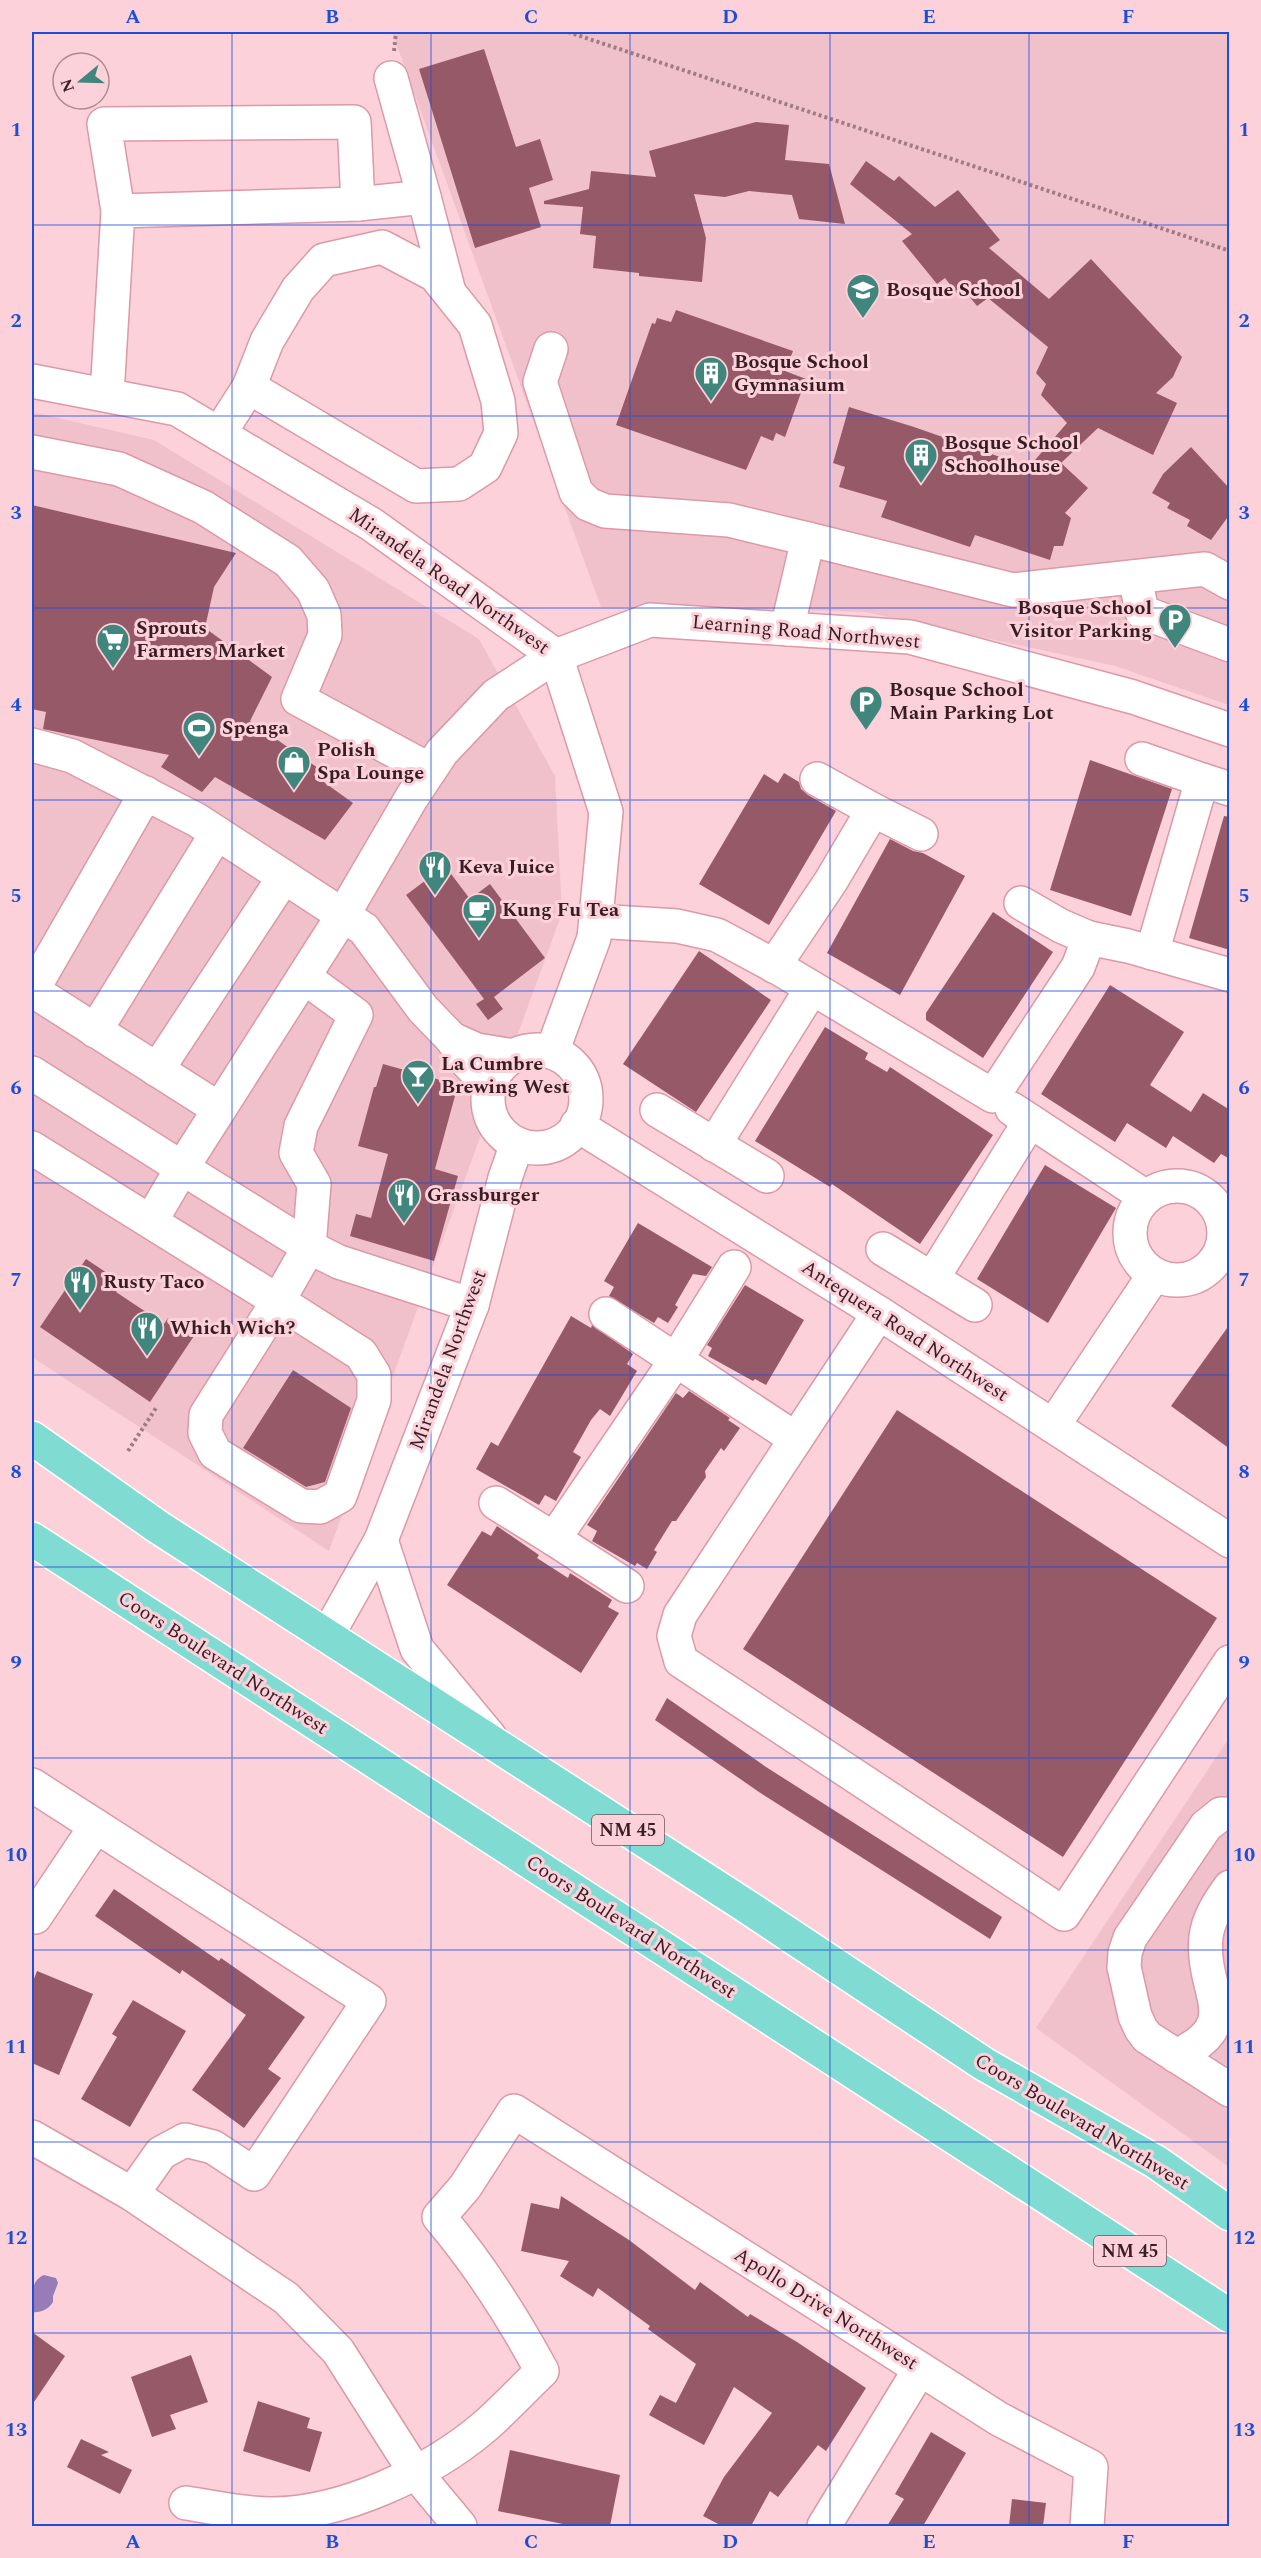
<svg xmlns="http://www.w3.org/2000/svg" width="1261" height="2558" viewBox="0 0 1261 2558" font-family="Spectral,serif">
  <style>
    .built { fill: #f1c1cb }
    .water { fill: #977cb8 }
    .building { fill: #965968 }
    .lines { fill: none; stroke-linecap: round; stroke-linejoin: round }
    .minor-casing { stroke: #dc99a8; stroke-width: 36 }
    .major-casing { stroke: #fff; stroke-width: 36 }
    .path { stroke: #9f7c84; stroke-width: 4; stroke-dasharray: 3 3; stroke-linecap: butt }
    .minor { stroke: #fff; stroke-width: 33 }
    .major { stroke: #80dcd2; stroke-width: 33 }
    .grid { fill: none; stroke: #1d4ed8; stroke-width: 1.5; stroke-opacity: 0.55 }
    .labels { text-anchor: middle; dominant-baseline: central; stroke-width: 6; stroke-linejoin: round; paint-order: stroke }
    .shield { fill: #fcd1da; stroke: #73545b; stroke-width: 1.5 }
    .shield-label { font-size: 18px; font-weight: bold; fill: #381e24 }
    .poi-label { font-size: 20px; font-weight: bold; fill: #381e24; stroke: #fcd1da; text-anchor: start }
    .street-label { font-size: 20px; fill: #381e24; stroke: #fcd1da }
    .neatline { fill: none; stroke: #1d4ed8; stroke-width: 2 }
    .grid-label { font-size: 20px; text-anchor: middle; font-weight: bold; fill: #1d4ed8 }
  </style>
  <rect width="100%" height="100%" fill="#fcd1da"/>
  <!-- built -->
  <g class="built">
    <path d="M 392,32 L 1229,32 L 1229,705 L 1115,666 L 865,612 L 697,607 L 601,607 Z"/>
    <path d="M 32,412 L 154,440 L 479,639 L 555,776 L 562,913 L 329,1551 L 32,1357 Z"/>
    <path d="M 1229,1738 L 1229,2167 L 1036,2028 Z"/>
  </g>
  <!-- water -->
  <path class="water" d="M 44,2275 L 56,2278 L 58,2283 L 53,2296 L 53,2302 C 48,2310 40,2313 32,2312 C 31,2298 30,2281 44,2275 Z"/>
  <!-- building -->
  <g class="building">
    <path d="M 484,49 L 516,147 L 540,139 L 553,180 L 529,188 L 541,227 L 475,248 L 419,69 Z"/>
    <path d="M 756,122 L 789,125 L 785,160 L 829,164 L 845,224 L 799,219 L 792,195 L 749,191 L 725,197 L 694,194 L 706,238 L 702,282 L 639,276 L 639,273 L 593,268 L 596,236 L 580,234 L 583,207 L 544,204 L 544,201 L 589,189 L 591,171 L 656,177 L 649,151 Z"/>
    <path d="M 866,161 L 894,181 L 899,176 L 935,207 L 958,190 L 1000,240 L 989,248 L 1049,299 L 1091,259 L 1182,357 L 1173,377 L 1156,393 L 1177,403 L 1153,455 L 1098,428 L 1061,463 L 1088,488 L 1065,513 L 1071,518 L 1063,546 L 1054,546 L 1050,560 L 975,535 L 970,547 L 881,517 L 887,501 L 839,487 L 845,467 L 833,463 L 849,407 L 914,427 L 1029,467 L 1067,423 L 1041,395 L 1046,384 L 1036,373 L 1048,347 L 988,298 L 977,306 L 964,290 L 958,295 L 945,278 L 937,284 L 902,241 L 912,234 L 850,184 Z"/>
    <path d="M 676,310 L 793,351 L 785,371 L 806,379 L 785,437 L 776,433 L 773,441 L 761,436 L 746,470 L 616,425 L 652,323 L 655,324 L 657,318 L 671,322 Z"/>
    <path d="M 1191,447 L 1230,489 L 1230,514 L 1211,540 L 1187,526 L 1190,520 L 1167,508 L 1170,503 L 1152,493 L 1163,474 Z"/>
    <path d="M 32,505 L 236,553 L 214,587 L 205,628 L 272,677 L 250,721 L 318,768 L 314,775 L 353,803 L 325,840 L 215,777 L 202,792 L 161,767 L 169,755 L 43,729 L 46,712 L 32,709 Z"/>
    <path d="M 1090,760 L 1172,789 L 1131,916 L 1050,890 Z"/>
    <path d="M 784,773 L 799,782 L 801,789 L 808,795 L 836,811 L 769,925 L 699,884 L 764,774 L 778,783 Z"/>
    <path d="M 1224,816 L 1230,817 L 1230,950 L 1189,938 Z"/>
    <path d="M 890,839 L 913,851 L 923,853 L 965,876 L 900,995 L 827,953 Z"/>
    <path d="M 445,866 L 470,899 L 490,884 L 545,958 L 494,997 L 503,1009 L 488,1020 L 476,1004 L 484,999 L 406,895 Z"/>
    <path d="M 993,912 L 1053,952 L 983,1058 L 926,1020 L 926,1013 Z"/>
    <path d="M 699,951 L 771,1000 L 696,1112 L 623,1064 Z"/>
    <path d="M 1110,985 L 1184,1032 L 1150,1085 L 1191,1112 L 1203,1093 L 1230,1110 L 1230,1159 L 1221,1154 L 1214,1163 L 1173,1136 L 1166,1148 L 1127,1123 L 1115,1142 L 1041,1094 Z"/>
    <path d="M 825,1027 L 868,1053 L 865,1059 L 887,1072 L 890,1067 L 993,1135 L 920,1244 L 832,1184 L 830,1187 L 755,1141 Z"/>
    <path d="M 383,1064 L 458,1085 L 435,1169 L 458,1176 L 434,1261 L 350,1236 L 356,1214 L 371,1218 L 388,1154 L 358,1146 L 374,1087 L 376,1087 Z"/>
    <path d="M 1045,1165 L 1116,1208 L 1048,1323 L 977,1279 Z"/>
    <path d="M 638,1223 L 712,1267 L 706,1276 L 693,1274 L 675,1305 L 678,1307 L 668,1323 L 658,1317 L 654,1323 L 609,1296 L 614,1287 L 604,1281 Z"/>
    <path d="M 86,1259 L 122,1283 L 116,1292 L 164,1324 L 168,1318 L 194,1336 L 150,1402 L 40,1327 Z"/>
    <path d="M 745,1285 L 804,1320 L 766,1385 L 755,1379 L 753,1381 L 708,1356 L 712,1348 L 707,1345 Z"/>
    <path d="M 571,1316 L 591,1328 L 592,1325 L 633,1354 L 627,1364 L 637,1371 L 610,1416 L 600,1409 L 591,1420 L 573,1452 L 581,1457 L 556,1501 L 545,1495 L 539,1505 L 476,1469 L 491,1442 L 498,1446 Z"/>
    <path d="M 1230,1324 L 1230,1449 L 1171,1406 Z"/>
    <path d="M 293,1370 L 351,1408 L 325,1482 L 306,1487 L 243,1448 Z"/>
    <path d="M 689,1391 L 730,1418 L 728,1420 L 740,1428 L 724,1451 L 721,1448 L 705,1471 L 706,1477 L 699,1487 L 676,1521 L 672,1521 L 654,1550 L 657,1552 L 647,1569 L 637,1563 L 635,1566 L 592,1541 L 597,1531 L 587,1525 L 676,1393 L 683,1398 Z"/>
    <path d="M 897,1410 L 1217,1618 L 1063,1857 L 743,1649 Z"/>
    <path d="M 497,1526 L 539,1555 L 537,1558 L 568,1578 L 570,1573 L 612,1600 L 608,1607 L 619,1613 L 581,1673 L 447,1585 L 482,1531 L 491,1536 Z"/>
    <path d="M 667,1698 L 766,1767 L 1002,1917 L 990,1939 L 759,1792 L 655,1720 Z"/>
    <path d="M 114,1889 L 219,1961 L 221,1958 L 305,2017 L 268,2069 L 281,2078 L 244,2128 L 192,2090 L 246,2015 L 182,1970 L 180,1974 L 95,1916 Z"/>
    <path d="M 37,1971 L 93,1994 L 59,2075 L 32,2063 L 32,1984 Z"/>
    <path d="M 133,2000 L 186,2031 L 130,2127 L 81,2099 L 117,2037 L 112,2034 Z"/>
    <path d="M 561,2196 L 629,2240 L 695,2290 L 700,2282 L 748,2317 L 750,2314 L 797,2342 L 866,2388 L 826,2451 L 818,2445 L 778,2497 L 770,2491 L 751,2526 L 722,2526 L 703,2516 L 724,2477 L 772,2413 L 734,2387 L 704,2445 L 649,2415 L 660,2395 L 676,2403 L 696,2364 L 648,2329 L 650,2326 L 598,2288 L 593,2297 L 560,2276 L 569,2261 L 521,2251 L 531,2203 L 559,2209 Z"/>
    <path d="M 32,2332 L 65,2356 L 32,2405 Z"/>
    <path d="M 191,2355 L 208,2402 L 170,2415 L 176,2429 L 152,2437 L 131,2377 Z"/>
    <path d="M 258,2401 L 310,2418 L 307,2428 L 322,2432 L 310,2472 L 243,2451 Z"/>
    <path d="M 931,2432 L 966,2453 L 923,2526 L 887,2526 L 904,2499 L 895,2494 Z"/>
    <path d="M 81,2439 L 109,2452 L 101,2455 L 132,2470 L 120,2494 L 67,2467 Z"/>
    <path d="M 510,2450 L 620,2475 L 610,2526 L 563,2526 L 563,2524 L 498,2511 Z"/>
    <path d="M 1012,2499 L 1046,2503 L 1043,2526 L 1009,2526 Z"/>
  </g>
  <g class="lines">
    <defs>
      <g id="minor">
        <path d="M 424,197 L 449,292"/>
        <path d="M 118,211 L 104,124 L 354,122 L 358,204"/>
        <path d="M 551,349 L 540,382 L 576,492 L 588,504 L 605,511 L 729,520 L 808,539"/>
        <path d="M 32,381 L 177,409 L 371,524 L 556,656 L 606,812 L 594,938 L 552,1052"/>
        <path d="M 107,395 L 118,211 L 358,204 L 424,197 L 391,78"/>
        <path d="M 219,434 L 249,387 L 267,341 L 298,289 L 324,260 L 382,247 L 435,275 L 475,325 L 498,401 L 501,433 L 485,467 L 459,484 L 416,486 L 249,387"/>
        <path d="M 32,452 L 119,469 L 203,507 L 288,561 L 313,590 L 324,615 L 325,635 L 298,699 L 430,770"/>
        <path d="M 1135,577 L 1142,612 L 1230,645"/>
        <path d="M 787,629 L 808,539 L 1013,590 L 1205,569 L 1230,583"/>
        <path d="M 32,745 L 72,756 L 197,820 L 364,929 L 423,1009 L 452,1039"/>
        <path d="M 1142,759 L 1202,780"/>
        <path d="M 817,779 L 873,810"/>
        <path d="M 1021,903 L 1061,926 L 1089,938"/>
        <path d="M 596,921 L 677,926 L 717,935 L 782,970 L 993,1096 L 1078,967 L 1089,938 L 1128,946 L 1230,975"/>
        <path d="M 1152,953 L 1202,780 L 1230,789"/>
        <path d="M 774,966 L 831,881 L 873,810 L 921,834"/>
        <path d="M 32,990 L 219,1109"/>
        <path d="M 32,991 L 146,793"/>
        <path d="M 95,1031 L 217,833"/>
        <circle cx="537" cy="1099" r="49"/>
        <path d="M 157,1070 L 284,877"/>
        <path d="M 32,1073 L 182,1168 L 151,1221"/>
        <path d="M 490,1086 L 467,1062 L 452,1039 L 477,1050 L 514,1056"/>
        <path d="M 1012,1109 L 1146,1197"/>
        <path d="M 657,1110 L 767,1176"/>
        <path d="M 577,1125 L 879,1313 L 1230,1541"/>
        <path d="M 714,1145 L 812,988"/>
        <path d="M 32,1148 L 278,1301 L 206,1415 L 205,1433 L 215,1453 L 301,1506 L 320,1507 L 340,1496 L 374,1400 L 374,1375 L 361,1354 L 278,1301 L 309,1247 L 314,1184 L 296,1153 L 301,1126 L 356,1015 L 304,977"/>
        <circle cx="1177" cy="1233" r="47"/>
        <path d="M 883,1249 L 975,1305"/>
        <path d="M 932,1279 L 1030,1121"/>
        <path d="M 472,1305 L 339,1262 L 309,1247 L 182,1168 L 343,915 L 412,797 L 442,752 L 496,695 L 556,656 L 650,620 L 910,637 L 1133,697 L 1230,730"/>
        <path d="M 879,1313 L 680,1615 L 674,1636 L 681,1661 L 1064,1914 L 1230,1662"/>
        <path d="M 606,1314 L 796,1439"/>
        <path d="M 1053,1426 L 1154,1275"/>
        <path d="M 496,1503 L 554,1539"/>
        <path d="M 381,1540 L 417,1649 L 490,1737"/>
        <path d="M 627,1586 L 554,1539 L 676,1360 L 734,1267"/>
        <path d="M 327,1636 L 381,1540 L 472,1305 L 505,1178 L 517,1144"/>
        <path d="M 32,1785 L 369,2001 L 254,2174 L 213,2147 L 185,2140 L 161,2153 L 132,2194"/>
        <path d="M 1230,1814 L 1221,1814 L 1206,1826 L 1130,1938 L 1125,1953 L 1124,1967 L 1135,2016 L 1141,2029 L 1147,2037 L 1230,2090"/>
        <path d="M 35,1917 L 96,1826"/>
        <path d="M 1176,2056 C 1247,2023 1200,1993 1206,1937 C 1208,1919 1219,1902 1230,1887"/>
        <path d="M 32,2137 L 132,2194 L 286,2298 L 338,2351 L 415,2472 L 460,2526"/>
        <path d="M 186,2503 C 213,2507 243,2514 271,2514 C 343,2514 429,2473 483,2428 C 504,2410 523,2389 542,2371 C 512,2316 480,2265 439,2217 L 465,2187 L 514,2111 L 999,2419 L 1091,2467 L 1087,2526"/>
        <path d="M 824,2526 L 920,2369"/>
      </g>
      <g id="major">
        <path d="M 32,1438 L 158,1527 L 743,1904 L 984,2064 L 1156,2162 L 1230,2214"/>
        <path d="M 32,1539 L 1230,2316"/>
      </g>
    </defs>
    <!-- minor casing -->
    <use href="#minor" class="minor-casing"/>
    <!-- major casing -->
    <use href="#major" class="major-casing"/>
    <!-- path -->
    <g class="path">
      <path d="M 568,32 L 1230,251"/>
      <path d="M 394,51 L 396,32"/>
      <path d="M 128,1451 L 156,1408"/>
    </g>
    <!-- minor -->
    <use href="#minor" class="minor"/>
    <!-- major -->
    <use href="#major" class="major"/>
  </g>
  <!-- grid -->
  <path class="grid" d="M 232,32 L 232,2526M 431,32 L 431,2526M 630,32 L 630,2526M 830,32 L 830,2526M 1029,32 L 1029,2526M 32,225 L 1230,225M 32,416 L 1230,416M 32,608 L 1230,608M 32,800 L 1230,800M 32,991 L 1230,991M 32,1183 L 1230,1183M 32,1375 L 1230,1375M 32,1567 L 1230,1567M 32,1758 L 1230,1758M 32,1950 L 1230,1950M 32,2142 L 1230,2142M 32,2333 L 1230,2333"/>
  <!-- icons -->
  <defs>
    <symbol id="school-pin" viewBox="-11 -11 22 30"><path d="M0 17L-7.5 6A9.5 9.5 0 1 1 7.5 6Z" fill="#41867d" stroke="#fcd1da"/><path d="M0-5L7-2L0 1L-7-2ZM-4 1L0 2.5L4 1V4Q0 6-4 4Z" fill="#fff"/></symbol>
    <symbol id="building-pin" viewBox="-11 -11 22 30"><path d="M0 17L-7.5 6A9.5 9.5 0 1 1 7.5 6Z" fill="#41867d" stroke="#fcd1da"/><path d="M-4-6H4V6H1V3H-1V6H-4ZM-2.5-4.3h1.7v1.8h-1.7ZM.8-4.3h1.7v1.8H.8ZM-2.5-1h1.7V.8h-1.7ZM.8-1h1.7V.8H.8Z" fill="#fff"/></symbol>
    <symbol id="parking-pin" viewBox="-11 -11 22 30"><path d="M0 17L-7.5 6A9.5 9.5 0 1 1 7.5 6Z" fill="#41867d" stroke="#fcd1da"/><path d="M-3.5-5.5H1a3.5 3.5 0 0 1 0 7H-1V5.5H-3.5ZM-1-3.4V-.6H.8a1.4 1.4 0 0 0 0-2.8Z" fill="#fff"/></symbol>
    <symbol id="supermarket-pin" viewBox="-11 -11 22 30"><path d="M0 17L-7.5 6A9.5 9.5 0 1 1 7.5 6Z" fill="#41867d" stroke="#fcd1da"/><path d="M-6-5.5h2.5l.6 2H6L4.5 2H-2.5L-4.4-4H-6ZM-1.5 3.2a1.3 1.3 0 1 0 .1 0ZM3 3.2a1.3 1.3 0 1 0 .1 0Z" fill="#fff"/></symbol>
    <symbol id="stadium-pin" viewBox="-11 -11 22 30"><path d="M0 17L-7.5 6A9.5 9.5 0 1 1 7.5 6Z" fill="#41867d" stroke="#fcd1da"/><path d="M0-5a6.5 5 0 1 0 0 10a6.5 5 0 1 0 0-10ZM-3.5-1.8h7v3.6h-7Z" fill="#fff"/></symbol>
    <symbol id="shop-pin" viewBox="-11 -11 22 30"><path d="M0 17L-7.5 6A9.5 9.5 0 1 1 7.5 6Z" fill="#41867d" stroke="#fcd1da"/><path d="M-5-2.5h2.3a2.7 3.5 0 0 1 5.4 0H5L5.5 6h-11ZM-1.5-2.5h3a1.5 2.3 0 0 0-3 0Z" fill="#fff"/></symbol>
    <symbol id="restaurant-pin" viewBox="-11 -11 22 30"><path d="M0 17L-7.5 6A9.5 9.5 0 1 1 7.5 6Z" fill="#41867d" stroke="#fcd1da"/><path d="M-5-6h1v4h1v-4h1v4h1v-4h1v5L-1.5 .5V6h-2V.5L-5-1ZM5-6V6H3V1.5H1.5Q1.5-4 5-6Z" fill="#fff"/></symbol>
    <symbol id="cafe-pin" viewBox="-11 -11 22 30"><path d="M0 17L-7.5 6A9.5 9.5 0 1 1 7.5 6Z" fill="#41867d" stroke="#fcd1da"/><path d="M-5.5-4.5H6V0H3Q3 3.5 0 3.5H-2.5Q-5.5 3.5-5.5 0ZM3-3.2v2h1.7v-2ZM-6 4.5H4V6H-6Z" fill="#fff"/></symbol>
    <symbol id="bar-pin" viewBox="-11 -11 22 30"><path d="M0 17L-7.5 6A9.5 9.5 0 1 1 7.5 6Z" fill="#41867d" stroke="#fcd1da"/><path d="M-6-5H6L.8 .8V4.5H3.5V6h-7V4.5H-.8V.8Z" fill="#fff"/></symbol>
  </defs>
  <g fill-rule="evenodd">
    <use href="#school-pin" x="844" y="271" width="38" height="52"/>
    <use href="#building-pin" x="692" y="354" width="38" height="52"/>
    <use href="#building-pin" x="902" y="436" width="38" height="52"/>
    <use href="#parking-pin" x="1156" y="601" width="38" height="52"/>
    <use href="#supermarket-pin" x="94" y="621" width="38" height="52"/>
    <use href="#parking-pin" x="847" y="683" width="38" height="52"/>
    <use href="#stadium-pin" x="180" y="709" width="38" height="52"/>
    <use href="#shop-pin" x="275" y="743" width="38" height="52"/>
    <use href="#restaurant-pin" x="416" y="848" width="38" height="52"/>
    <use href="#cafe-pin" x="460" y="891" width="38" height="52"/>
    <use href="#bar-pin" x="399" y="1057" width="38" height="52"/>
    <use href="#restaurant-pin" x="385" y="1176" width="38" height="52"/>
    <use href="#restaurant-pin" x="61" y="1263" width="38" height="52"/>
    <use href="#restaurant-pin" x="128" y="1309" width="38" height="52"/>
  </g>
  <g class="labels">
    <!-- shield labels -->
    <g class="shield">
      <rect x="592" y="1815" width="72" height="30" rx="4.5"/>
      <rect x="1094" y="2236" width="72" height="30" rx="4.5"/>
    </g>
    <g class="shield-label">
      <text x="628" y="1830">NM 45</text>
      <text x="1130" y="2251">NM 45</text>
    </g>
    <!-- poi labels -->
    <g class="poi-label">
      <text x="886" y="290">Bosque School</text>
      <text x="734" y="362">Bosque School<tspan x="734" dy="23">Gymnasium</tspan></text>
      <text x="944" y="443">Bosque School<tspan x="944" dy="23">Schoolhouse</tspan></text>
      <text x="1152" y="608" text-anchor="end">Bosque School<tspan x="1152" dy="23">Visitor Parking</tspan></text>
      <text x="136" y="628">Sprouts<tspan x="136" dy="23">Farmers Market</tspan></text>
      <text x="889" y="690">Bosque School<tspan x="889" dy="23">Main Parking Lot</tspan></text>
      <text x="222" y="728">Spenga</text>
      <text x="317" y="750">Polish<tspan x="317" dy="23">Spa Lounge</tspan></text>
      <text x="458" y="867">Keva Juice</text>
      <text x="502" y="910">Kung Fu Tea</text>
      <text x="441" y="1064">La Cumbre<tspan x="441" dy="23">Brewing West</tspan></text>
      <text x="427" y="1195">Grassburger</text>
      <text x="103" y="1282">Rusty Taco</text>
      <text x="170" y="1328">Which Wich?</text>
    </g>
    <!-- street labels -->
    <g class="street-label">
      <text transform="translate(449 581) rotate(35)">Mirandela Road Northwest</text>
      <text transform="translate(806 632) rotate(5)">Learning Road Northwest</text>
      <text transform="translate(905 1331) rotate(33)">Antequera Road Northwest</text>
      <text transform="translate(448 1360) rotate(-70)">Mirandela Northwest</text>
      <text transform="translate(223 1663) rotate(33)">Coors Boulevard Northwest</text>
      <text transform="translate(631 1927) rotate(33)">Coors Boulevard Northwest</text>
      <text transform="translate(1082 2122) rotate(31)">Coors Boulevard Northwest</text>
      <text transform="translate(826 2309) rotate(32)">Apollo Drive Northwest</text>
    </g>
  </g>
  <!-- border -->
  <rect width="1261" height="2558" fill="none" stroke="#fcd1da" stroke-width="66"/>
  <!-- north arrow -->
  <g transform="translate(81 81) rotate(251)"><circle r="28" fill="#fcd1da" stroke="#ae8991" stroke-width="1.5"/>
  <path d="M0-4.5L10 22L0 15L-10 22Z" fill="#41867d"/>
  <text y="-9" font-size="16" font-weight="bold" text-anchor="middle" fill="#381e24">N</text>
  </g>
  <rect x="33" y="33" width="1195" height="2492" class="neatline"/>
  <g class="grid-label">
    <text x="133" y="23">A</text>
    <text x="332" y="23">B</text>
    <text x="531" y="23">C</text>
    <text x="730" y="23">D</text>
    <text x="929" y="23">E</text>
    <text x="1128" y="23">F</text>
    <text x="16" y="136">1</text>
    <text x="1244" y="136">1</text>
    <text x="16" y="327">2</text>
    <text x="1244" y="327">2</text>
    <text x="16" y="519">3</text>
    <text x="1244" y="519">3</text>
    <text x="16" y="711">4</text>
    <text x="1244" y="711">4</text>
    <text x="16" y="902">5</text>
    <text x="1244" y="902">5</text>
    <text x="16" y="1094">6</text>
    <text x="1244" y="1094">6</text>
    <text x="16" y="1286">7</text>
    <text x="1244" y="1286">7</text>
    <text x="16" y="1478">8</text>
    <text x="1244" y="1478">8</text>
    <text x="16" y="1669">9</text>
    <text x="1244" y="1669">9</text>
    <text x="16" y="1861">10</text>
    <text x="1244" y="1861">10</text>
    <text x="16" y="2053">11</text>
    <text x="1244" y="2053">11</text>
    <text x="16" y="2244">12</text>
    <text x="1244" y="2244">12</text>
    <text x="16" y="2436">13</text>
    <text x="1244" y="2436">13</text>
    <text x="133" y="2548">A</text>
    <text x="332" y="2548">B</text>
    <text x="531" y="2548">C</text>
    <text x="730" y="2548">D</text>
    <text x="929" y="2548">E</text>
    <text x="1128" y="2548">F</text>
  </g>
</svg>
